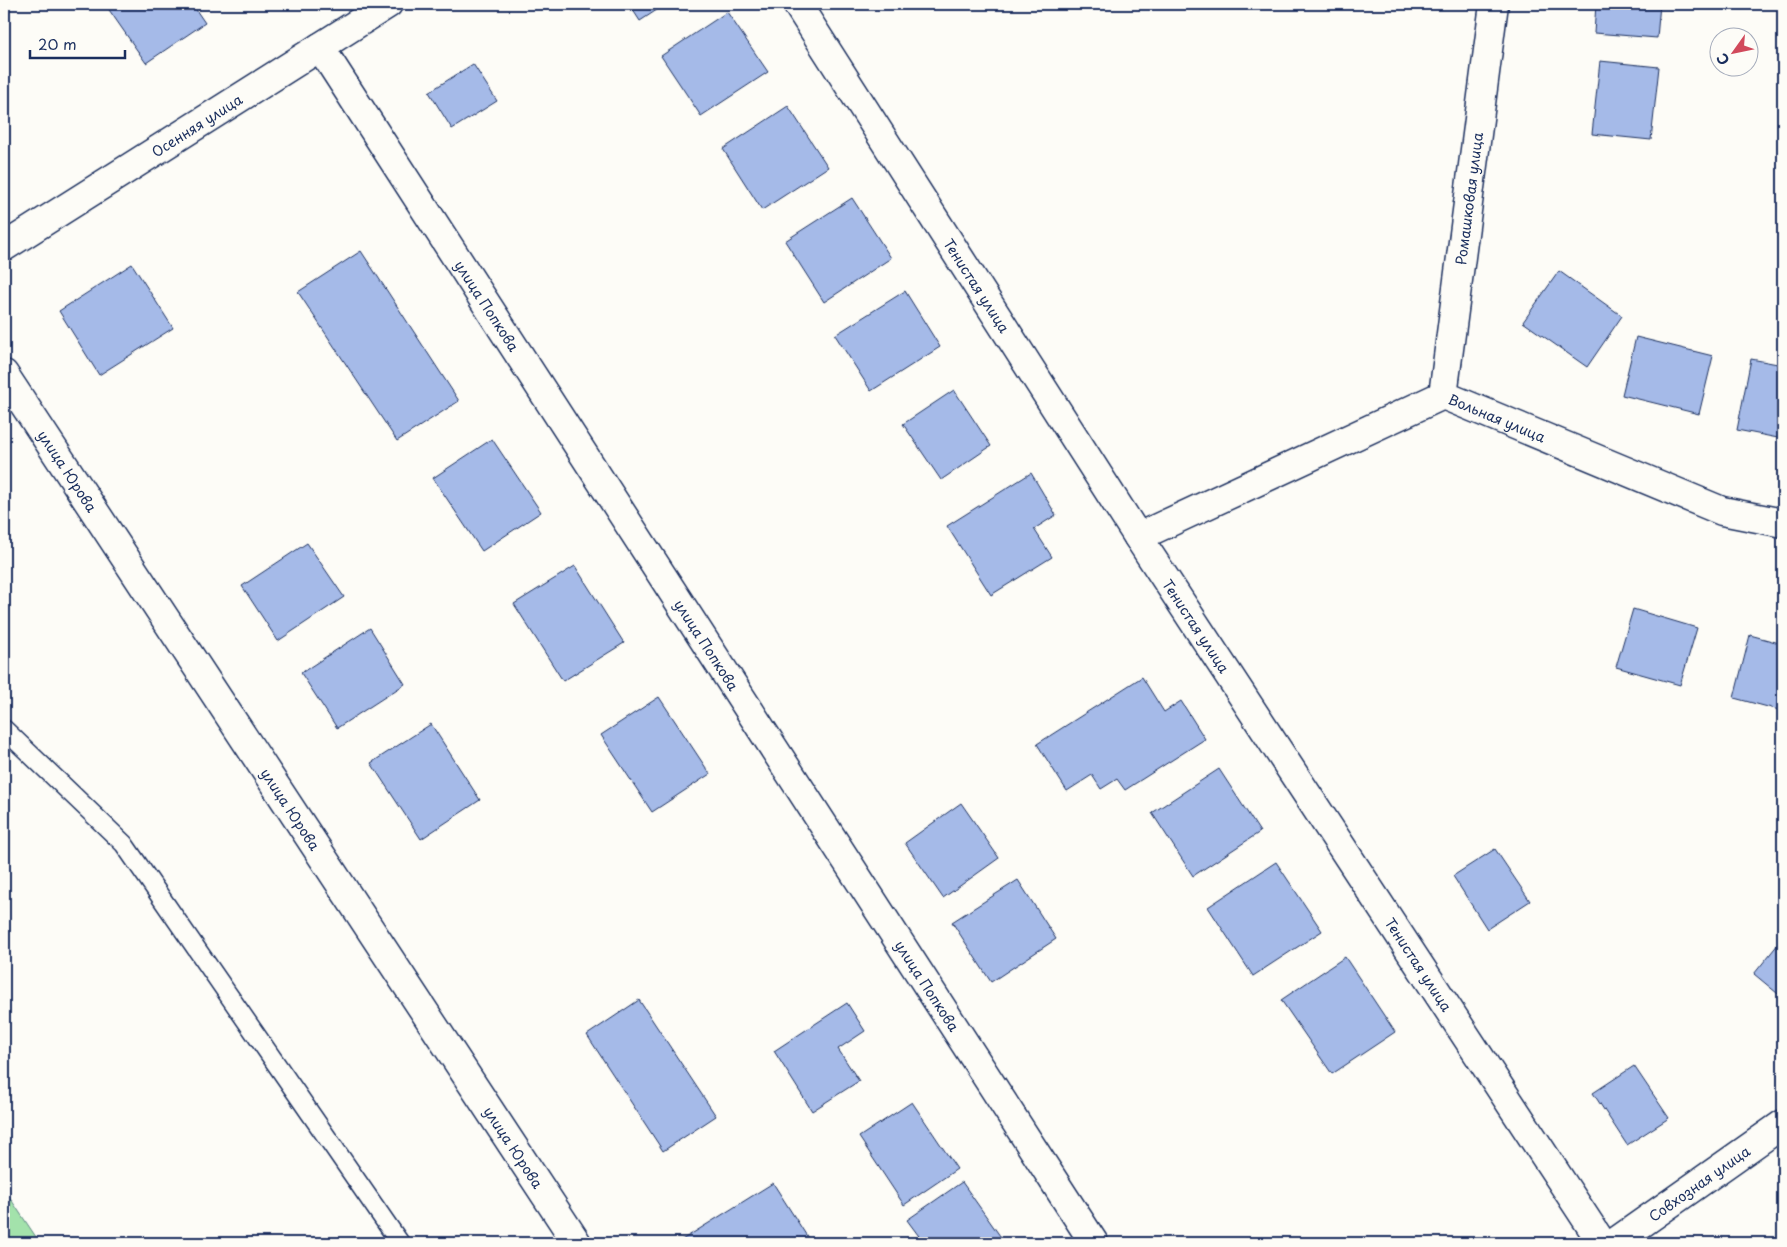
<svg xmlns="http://www.w3.org/2000/svg" width="1787" height="1247" viewBox="0 0 1787 1247" font-family="'Playpen Sans',sans-serif">
  <style>
    .green { fill: #a3e2ab; stroke: #5f8884 }
    .building { fill: #a5bae8; stroke: #1b2f5e }
    .lines { fill: none; stroke-linecap: round; stroke-linejoin: round }
    .lane-casing { stroke: #1b2f5e; stroke-width: 21 }
    .street-casing { stroke: #1b2f5e; stroke-width: 31 }
    .lane { stroke: #fdfcf7; stroke-width: 18 }
    .street { stroke: #fdfcf7; stroke-width: 28 }
    .labels { text-anchor: middle; dominant-baseline: central; stroke-width: 4; stroke-linejoin: round; paint-order: stroke }
    .street-label { font-size: 14px; fill: #1b2f5e; stroke: #fdfcf7 }
  </style>
  <rect width="100%" height="100%" fill="#fdfcf7"/>
  <filter id="ink" filterUnits="userSpaceOnUse"><feTurbulence type="fractalNoise" baseFrequency=".02" numOctaves="2"/><feDisplacementMap in="SourceGraphic" scale="10" xChannelSelector="R" yChannelSelector="G"/><feConvolveMatrix kernelMatrix="1 2 1 2 8 2 1 2 1" color-interpolation-filters="sRGB"/></filter>
  <g filter="url(#ink)">
    <!-- green -->
    <path class="green" d="M 4,1189 L 40,1243 L 4,1243 Z"/>
    <!-- building -->
    <g class="building">
      <path d="M 105,4 L 192,4 L 205,23 L 146,63 Z"/>
      <path d="M 629,4 L 666,4 L 640,21 Z"/>
      <path d="M 1596,4 L 1660,4 L 1657,38 L 1594,33 Z"/>
      <path d="M 727,12 L 768,72 L 701,116 L 661,56 Z"/>
      <path d="M 1600,61 L 1659,67 L 1651,140 L 1592,134 Z"/>
      <path d="M 473,64 L 497,101 L 452,129 L 429,92 Z"/>
      <path d="M 788,106 L 828,167 L 762,210 L 723,149 Z"/>
      <path d="M 852,198 L 891,258 L 824,302 L 785,241 Z"/>
      <path d="M 361,251 L 459,401 L 397,441 L 298,292 Z"/>
      <path d="M 132,264 L 173,328 L 99,375 L 59,311 Z"/>
      <path d="M 1559,271 L 1622,316 L 1587,367 L 1523,322 Z"/>
      <path d="M 905,291 L 940,347 L 871,391 L 835,335 Z"/>
      <path d="M 1636,337 L 1713,356 L 1699,414 L 1622,395 Z"/>
      <path d="M 1751,359 L 1783,365 L 1783,439 L 1737,430 Z"/>
      <path d="M 954,390 L 991,446 L 941,480 L 903,424 Z"/>
      <path d="M 492,439 L 541,512 L 482,551 L 433,478 Z"/>
      <path d="M 1031,473 L 1056,515 L 1034,529 L 1052,557 L 991,595 L 947,526 Z"/>
      <path d="M 307,543 L 344,597 L 278,641 L 242,586 Z"/>
      <path d="M 575,566 L 624,643 L 563,681 L 514,604 Z"/>
      <path d="M 1633,609 L 1697,628 L 1680,685 L 1616,667 Z"/>
      <path d="M 370,628 L 405,684 L 337,728 L 301,673 Z"/>
      <path d="M 1750,635 L 1783,644 L 1783,711 L 1734,698 Z"/>
      <path d="M 1142,677 L 1164,712 L 1181,701 L 1205,739 L 1125,790 L 1117,779 L 1101,789 L 1092,775 L 1067,791 L 1037,744 Z"/>
      <path d="M 659,697 L 710,774 L 652,812 L 601,735 Z"/>
      <path d="M 431,724 L 480,800 L 421,839 L 371,763 Z"/>
      <path d="M 1219,769 L 1260,832 L 1193,876 L 1152,813 Z"/>
      <path d="M 961,803 L 999,858 L 943,898 L 905,843 Z"/>
      <path d="M 1495,849 L 1530,901 L 1487,929 L 1453,876 Z"/>
      <path d="M 1276,862 L 1322,931 L 1253,976 L 1208,907 Z"/>
      <path d="M 1018,880 L 1056,939 L 991,982 L 952,922 Z"/>
      <path d="M 1783,938 L 1783,998 L 1754,974 Z"/>
      <path d="M 1345,957 L 1395,1032 L 1332,1074 L 1281,1000 Z"/>
      <path d="M 639,1000 L 716,1116 L 663,1151 L 587,1035 Z"/>
      <path d="M 847,1003 L 865,1031 L 838,1049 L 859,1081 L 812,1111 L 774,1051 Z"/>
      <path d="M 1634,1066 L 1669,1118 L 1627,1145 L 1593,1093 Z"/>
      <path d="M 912,1102 L 957,1169 L 904,1205 L 859,1137 Z"/>
      <path d="M 962,1182 L 1005,1243 L 924,1243 L 907,1220 Z"/>
      <path d="M 773,1183 L 808,1238 L 800,1243 L 736,1243 L 734,1241 L 731,1243 L 677,1243 Z"/>
    </g>
    <g class="lines">
      <defs>
        <path id="lane" d="M 4,729 L 124,844 L 400,1243"/>
        <g id="street">
          <path id="s1" d="M 797,4 L 1138,537 L 1602,1243"/>
          <path id="s2" d="M 320,47 L 1094,1243"/>
          <path id="s3" d="M 4,247 L 388,4"/>
          <path id="s4" d="M 4,374 L 577,1243"/>
          <path id="s5" d="M 1443,395 L 1494,4"/>
          <path id="s6" d="M 1138,537 L 1443,395 L 1722,511 L 1783,523"/>
          <path id="s7" d="M 1614,1243 L 1783,1124"/>
        </g>
      </defs>
      <!-- lane casing -->
      <use href="#lane" class="lane-casing"/>
      <!-- street casing -->
      <use href="#street" class="street-casing"/>
      <!-- lane -->
      <use href="#lane" class="lane"/>
      <!-- street -->
      <use href="#street" class="street"/>
    </g>
  </g>
  <g class="labels">
    <!-- street labels -->
    <g class="street-label">
      <text stroke="none"><textPath href="#s3" startOffset="228">Осенняя улица</textPath></text>
      <text stroke="none"><textPath href="#s5" startOffset="198">Ромашковая улица</textPath></text>
      <text stroke="none"><textPath href="#s1" startOffset="334">Тенистая улица</textPath></text>
      <text stroke="none"><textPath href="#s2" startOffset="308">улица Попкова</textPath></text>
      <text stroke="none"><textPath href="#s6" startOffset="395">Вольная улица</textPath></text>
      <text stroke="none"><textPath href="#s4" startOffset="116">улица Юрова</textPath></text>
      <text stroke="none"><textPath href="#s1" startOffset="739">Тенистая улица</textPath></text>
      <text stroke="none"><textPath href="#s2" startOffset="712">улица Попкова</textPath></text>
      <text stroke="none"><textPath href="#s4" startOffset="521">улица Юрова</textPath></text>
      <text stroke="none"><textPath href="#s1" startOffset="1144">Тенистая улица</textPath></text>
      <text stroke="none"><textPath href="#s2" startOffset="1118">улица Попкова</textPath></text>
      <text stroke="none"><textPath href="#s4" startOffset="926">улица Юрова</textPath></text>
      <text stroke="none"><textPath href="#s7" startOffset="104">Совхозная улица</textPath></text>
    </g>
  </g>
  <!-- margin -->
  <rect width="1787" height="1247" fill="none" stroke="#fdfcf7" stroke-width="20"/>
  <rect x="10" y="10" width="1767" height="1227" fill="none" stroke="#1b2f5e" stroke-width="2" filter="url(#ink)"/>
  <!-- north arrow -->
  <g transform="translate(1734 52) rotate(237)"><circle r="24" fill="#fdfcf7" stroke="#a3aaba"/>
  <path d="M0-4L9 19L0 12L-9 19Z" fill="#d1495b"/>
  <text y="-8" font-size="14" font-weight="bold" text-anchor="middle" fill="#1b2f5e">С</text>
  </g>
  <!-- scale -->
  <path d="M30 50v8h95v-8" fill="none" stroke="#1b2f5e" stroke-width="2.5"/>
  <text x="38" y="50" font-size="15" fill="#1b2f5e" stroke="#fdfcf7" stroke-width="4" paint-order="stroke">20 m</text>
</svg>
